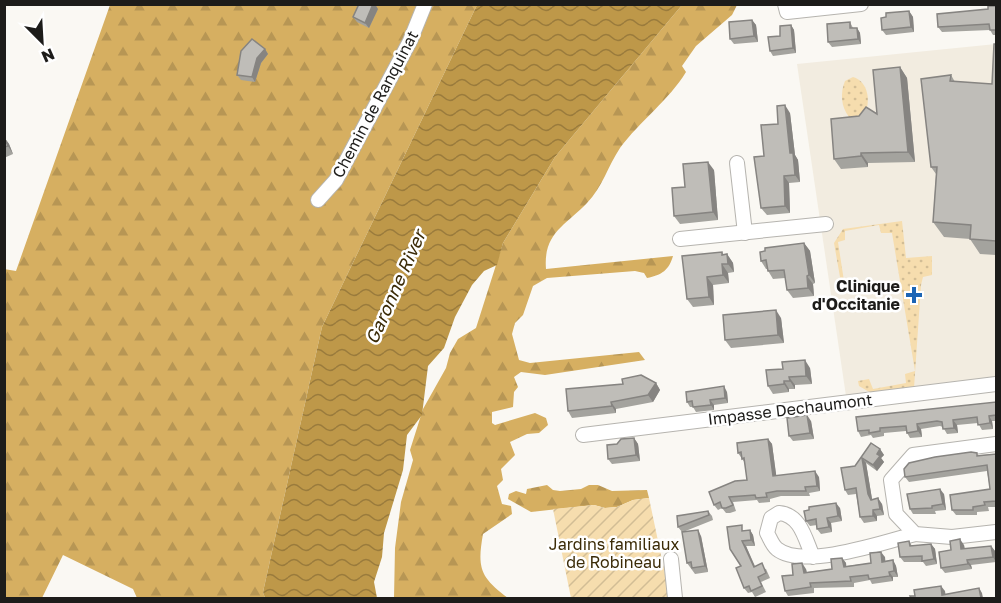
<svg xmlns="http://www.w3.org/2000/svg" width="1001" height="603" viewBox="0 0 1001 603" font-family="'Golos Text',sans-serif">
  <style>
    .built { fill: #f2ece0 }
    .grass { fill: url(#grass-dots) }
    .forest { fill: url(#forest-firs) }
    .garden { fill: url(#garden-furrows) }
    .water { fill: url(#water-waves) }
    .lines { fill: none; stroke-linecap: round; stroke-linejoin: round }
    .minor-casing { stroke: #b6b4af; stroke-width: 16 }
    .minor { stroke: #fff; stroke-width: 14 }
    .wall { fill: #a4a39e }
    .shaded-wall { fill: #868481 }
    .building { fill: #bfbdb8; stroke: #868481; stroke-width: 1.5 }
    .poi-dot { fill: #1c65b5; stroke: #fff; stroke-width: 2 }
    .labels { text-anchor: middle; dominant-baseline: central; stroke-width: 5; stroke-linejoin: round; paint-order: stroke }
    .street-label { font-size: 16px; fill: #1d1c1a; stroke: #fff }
    .poi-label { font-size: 16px; font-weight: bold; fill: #1d1c1a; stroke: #fff; text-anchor: end }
    .park-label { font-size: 16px; fill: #3b2b07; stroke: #fff }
    .water-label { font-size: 18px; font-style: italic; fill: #3b2b07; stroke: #fff }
  </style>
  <defs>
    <pattern id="grass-dots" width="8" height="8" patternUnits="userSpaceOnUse" patternTransform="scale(1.5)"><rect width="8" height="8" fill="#f6ddae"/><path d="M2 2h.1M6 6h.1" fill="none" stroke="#d2bd95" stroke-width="1.8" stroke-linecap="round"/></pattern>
    <pattern id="forest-firs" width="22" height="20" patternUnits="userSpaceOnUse" patternTransform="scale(1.5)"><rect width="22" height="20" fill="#d6af61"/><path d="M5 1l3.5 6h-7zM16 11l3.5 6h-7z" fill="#b79654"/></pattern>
    <pattern id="garden-furrows" width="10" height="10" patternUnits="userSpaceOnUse" patternTransform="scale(1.5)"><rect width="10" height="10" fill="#f6ddae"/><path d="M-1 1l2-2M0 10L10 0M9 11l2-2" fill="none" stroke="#d2bd95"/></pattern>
    <pattern id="water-waves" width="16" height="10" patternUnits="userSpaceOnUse" patternTransform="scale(1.5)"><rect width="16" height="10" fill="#be9849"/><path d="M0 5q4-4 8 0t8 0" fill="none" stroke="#9a7b3c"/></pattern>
  </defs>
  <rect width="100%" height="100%" fill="#faf8f3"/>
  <!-- built -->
  <path class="built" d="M 996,44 L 996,379 L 846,396 L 797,64 Z"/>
  <!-- grass -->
  <g class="grass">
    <path d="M 853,77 C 869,82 871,102 864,116 L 849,117 C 841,107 840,93 845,81 Z"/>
    <path d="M 902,221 L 906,258 L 932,256 L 932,275 L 923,277 L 921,285 L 914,388 L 871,393 L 859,386 L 858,381 L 869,379 L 873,389 L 906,383 L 905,374 L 915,371 L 892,233 L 881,233 L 879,225 L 845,231 L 845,240 L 838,242 L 844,281 L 840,277 L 834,243 L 843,229 Z"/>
  </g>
  <!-- forest -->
  <g class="forest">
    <path d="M 110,5 L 477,5 L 322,327 L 263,592 L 265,598 L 137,598 L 133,589 L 63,555 L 42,598 L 5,598 L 4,269 L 16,271 Z"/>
    <path d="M 682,5 L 737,5 L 732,15 L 696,46 L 682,66 L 686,72 C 669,100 640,121 620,148 C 608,166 602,188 587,203 C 566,225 543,233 546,269 L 673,256 C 669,270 662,275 647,278 L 644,273 L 635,271 L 547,278 L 533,286 L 523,315 L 515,323 L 512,334 L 519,360 L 530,363 L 639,352 L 645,360 L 545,375 L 521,372 L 514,377 L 518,387 L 514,392 L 513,407 L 492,412 L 492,423 L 495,425 L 535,413 L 546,418 L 548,425 L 539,433 L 527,434 L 510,442 L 515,455 L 501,469 L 503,480 L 497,486 L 502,504 L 511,506 L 512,514 L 483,534 C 477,568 480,577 508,598 L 394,598 L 395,548 L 401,502 L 413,460 L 410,450 L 423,409 L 446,368 L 450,353 L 458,339 L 476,328 L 503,243 L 555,157 Z"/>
    <path d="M 547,485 L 553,490 L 560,491 L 581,489 L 589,485 L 598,485 L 612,491 L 647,490 L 649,498 L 633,500 L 617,507 L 605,508 L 594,505 L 531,512 L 508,499 L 509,494 L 516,491 L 526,494 L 527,489 Z"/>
  </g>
  <!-- garden -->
  <path class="garden" d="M 649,498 L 670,598 L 571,598 L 553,509 L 594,505 L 605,508 L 617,507 L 633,500 Z"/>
  <!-- water -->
  <path class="water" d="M 477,5 L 682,5 L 555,157 L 503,243 L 497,265 L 484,271 L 472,285 L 455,317 L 444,348 L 428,366 L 422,415 L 407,435 L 403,470 L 384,533 L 382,557 L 374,582 L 377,598 L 265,598 L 263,592 L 322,327 Z"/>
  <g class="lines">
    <defs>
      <g id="minor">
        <path d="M 785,4 L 787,12 L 861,4"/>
        <path d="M 737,163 L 745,233"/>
        <path d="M 318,200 L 336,180 L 410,41 L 425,4"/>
        <path d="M 680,239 L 826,224"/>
        <path d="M 583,435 L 996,384"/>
        <path d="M 996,444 L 913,455 L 891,480 L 896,514 L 915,534 L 952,537 L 996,532"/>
        <path d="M 813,557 C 805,539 801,515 779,513 L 771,518 L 767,533 C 770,538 772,545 777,549 C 803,570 885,542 915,534"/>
        <path d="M 671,559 L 675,598"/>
      </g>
    </defs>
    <!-- minor casing -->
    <use href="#minor" class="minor-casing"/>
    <!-- minor -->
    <use href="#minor" class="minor"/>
  </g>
  <!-- wall -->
  <g class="wall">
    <path d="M 996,6 L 996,35 L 993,35 L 990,30 L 942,32 L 938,27 Z"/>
    <path d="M 378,9 L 369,28 L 357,22 L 353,17 Z"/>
    <path d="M 909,11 L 913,17 L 914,32 L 886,35 L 882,30 L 886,17 Z"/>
    <path d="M 752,20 L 756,25 L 758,42 L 734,44 L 730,39 Z"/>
    <path d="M 850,22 L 853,28 L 857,28 L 860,33 L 861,44 L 832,47 L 828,42 Z"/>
    <path d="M 791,25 L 794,30 L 796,53 L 773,56 L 770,51 Z"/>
    <path d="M 996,44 L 996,255 L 980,254 L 970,239 L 944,237 L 933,222 L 936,174 L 931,167 L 951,75 L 955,82 L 992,84 Z"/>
    <path d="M 265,49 L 268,54 L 261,63 L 255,82 L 241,80 L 237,75 Z"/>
    <path d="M 900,67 L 907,78 L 915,162 L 868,163 L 868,167 L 841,169 L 834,159 L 877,114 Z"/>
    <path d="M 790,113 L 795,155 L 798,160 L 800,182 L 789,183 L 790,213 L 767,215 L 761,208 L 764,156 L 778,124 Z"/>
    <path d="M 4,137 L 9,144 L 13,154 L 4,158 Z"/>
    <path d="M 714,170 L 718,220 L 680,224 L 674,216 L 685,187 Z"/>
    <path d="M 804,243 L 810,251 L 815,283 L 813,284 L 814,296 L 793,298 L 787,290 L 785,278 L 773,279 L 767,269 L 766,269 L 761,261 Z"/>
    <path d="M 722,252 L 724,255 L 727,254 L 733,263 L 734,272 L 728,273 L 729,283 L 713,285 L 714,305 L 693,307 L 687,299 Z"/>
    <path d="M 781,318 L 784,343 L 731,348 L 725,340 Z"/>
    <path d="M 810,368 L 812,384 L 795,385 L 795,389 L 789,389 L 789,392 L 773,394 L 768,386 Z"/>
    <path d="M 656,383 L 660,390 L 653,402 L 616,409 L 616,413 L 572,418 L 568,411 Z"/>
    <path d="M 727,392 L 728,403 L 714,405 L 714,410 L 696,412 L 693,407 L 690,407 L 687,402 Z"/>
    <path d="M 996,402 L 996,421 L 992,421 L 993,429 L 982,430 L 978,423 L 957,425 L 958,433 L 947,434 L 943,427 L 940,426 L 921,429 L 922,437 L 910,438 L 906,431 L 884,433 L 884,436 L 873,438 L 871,435 L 861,437 L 858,431 Z"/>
    <path d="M 811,421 L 814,439 L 793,441 L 789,436 Z"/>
    <path d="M 634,438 L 638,444 L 640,461 L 612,464 L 608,459 L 617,444 Z"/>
    <path d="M 768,439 L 772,444 L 776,475 L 819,477 L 820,491 L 809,493 L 810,496 L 781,496 L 770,499 L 770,502 L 759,503 L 757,500 L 733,502 L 736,511 L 730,513 L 726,513 L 722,508 L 718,510 L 714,505 L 747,480 L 745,463 L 738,453 Z"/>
    <path d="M 871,443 L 880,449 L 884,455 L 881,458 L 884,462 L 877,471 L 866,463 L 872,499 L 882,504 L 884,515 L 877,516 L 877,521 L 864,523 L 860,517 L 856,494 L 848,495 L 845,490 L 855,466 Z"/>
    <path d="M 996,454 L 996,507 L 988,507 L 989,511 L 977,512 L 977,515 L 956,515 L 952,510 L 990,489 L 987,471 L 909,482 L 905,477 L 979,455 Z"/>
    <path d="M 944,494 L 946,510 L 935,511 L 936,514 L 913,514 L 910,509 Z"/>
    <path d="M 840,508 L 842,521 L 831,523 L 832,532 L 821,534 L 817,529 L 817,525 L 810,526 L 806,521 Z"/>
    <path d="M 708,511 L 712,516 L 713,520 L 683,532 L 701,536 L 708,572 L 695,574 L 687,563 L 682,532 L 678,527 Z"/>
    <path d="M 745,530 L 750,530 L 753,535 L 755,546 L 746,546 L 755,566 L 766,569 L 770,578 L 761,582 L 766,592 L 755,597 L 752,592 L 748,593 L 744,588 L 741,566 L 730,549 Z"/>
    <path d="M 909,541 L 912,546 L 931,544 L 935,549 L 937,564 L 926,566 L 923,562 L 904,562 L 900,557 Z"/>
    <path d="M 964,545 L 965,549 L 991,546 L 995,551 L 996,562 L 971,565 L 972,569 L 945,573 L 941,568 L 951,550 Z"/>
    <path d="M 885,557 L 885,561 L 893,560 L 896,566 L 898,577 L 893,577 L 893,581 L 872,584 L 870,580 L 854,583 L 854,587 L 814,588 L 814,593 L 788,596 L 785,591 L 806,569 L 807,572 L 832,569 L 842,558 L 846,563 L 846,566 L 871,563 Z"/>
  </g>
  <!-- shaded-wall -->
  <g class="shaded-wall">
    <path d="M 373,4 L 375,4 L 378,9 L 369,28 L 365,23 Z"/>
    <path d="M 909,11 L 913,17 L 914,32 L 911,27 Z"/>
    <path d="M 752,20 L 756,25 L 758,42 L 754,36 Z"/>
    <path d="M 791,25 L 794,30 L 796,53 L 793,48 Z"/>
    <path d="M 857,28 L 860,33 L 861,44 L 858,39 Z"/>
    <path d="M 265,49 L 268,54 L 261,63 L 255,82 L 252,77 L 257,58 Z"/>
    <path d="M 900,67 L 907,78 L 915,162 L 908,152 Z"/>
    <path d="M 785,105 L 790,113 L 795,155 L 798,160 L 800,182 L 795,175 L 790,153 Z"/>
    <path d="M 4,137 L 9,144 L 13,154 L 8,146 Z"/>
    <path d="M 861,153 L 868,163 L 868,167 L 861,156 Z"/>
    <path d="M 708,162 L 714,170 L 718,220 L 713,212 Z"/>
    <path d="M 784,176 L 789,183 L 790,213 L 785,206 Z"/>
    <path d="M 804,243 L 810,251 L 815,283 L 809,275 Z"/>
    <path d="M 727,254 L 733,263 L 734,272 L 728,264 Z"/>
    <path d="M 722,264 L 728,273 L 729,283 L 723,275 Z"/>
    <path d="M 807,276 L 813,284 L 814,296 L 808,288 Z"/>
    <path d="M 707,277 L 713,285 L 714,305 L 709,297 Z"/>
    <path d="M 776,310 L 781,318 L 784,343 L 778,335 Z"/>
    <path d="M 805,360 L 810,368 L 812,384 L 806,376 Z"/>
    <path d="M 789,377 L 795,385 L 795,389 L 790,381 Z"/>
    <path d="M 784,381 L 789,389 L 789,392 L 784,384 Z"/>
    <path d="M 656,383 L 660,390 L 653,402 L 648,395 Z"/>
    <path d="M 724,386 L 727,392 L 728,403 L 725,398 Z"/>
    <path d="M 710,400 L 714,405 L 714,410 L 711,405 Z"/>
    <path d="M 611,402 L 616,409 L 616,413 L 612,406 Z"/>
    <path d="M 807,415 L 811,421 L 814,439 L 810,433 Z"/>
    <path d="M 989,416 L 992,421 L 993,429 L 990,423 Z"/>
    <path d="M 953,420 L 957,425 L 958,433 L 954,428 Z"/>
    <path d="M 917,424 L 921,429 L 922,437 L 918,431 Z"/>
    <path d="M 634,438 L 638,444 L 640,461 L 636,455 Z"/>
    <path d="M 768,439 L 772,444 L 777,481 L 773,476 Z"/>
    <path d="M 880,449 L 884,455 L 881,458 L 884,462 L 877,471 L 873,465 L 877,454 Z"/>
    <path d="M 862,458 L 866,463 L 872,499 L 875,505 L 868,494 Z"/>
    <path d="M 815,471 L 819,477 L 820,491 L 817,486 Z"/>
    <path d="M 940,489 L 944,494 L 946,510 L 943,504 Z"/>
    <path d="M 878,498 L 882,504 L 884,515 L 880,509 Z"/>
    <path d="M 836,503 L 840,508 L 842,521 L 838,516 Z"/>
    <path d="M 873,510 L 877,516 L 877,521 L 873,516 Z"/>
    <path d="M 827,518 L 831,523 L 832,532 L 829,527 Z"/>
    <path d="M 698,530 L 701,536 L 708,572 L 705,566 Z"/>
    <path d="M 750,530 L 753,535 L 755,546 L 751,540 Z"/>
    <path d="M 960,539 L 964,545 L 965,555 L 961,549 Z"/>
    <path d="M 742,541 L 746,546 L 757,572 L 754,567 Z"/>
    <path d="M 931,544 L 935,549 L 937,564 L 934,559 Z"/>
    <path d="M 991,546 L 995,551 L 996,562 L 993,557 Z"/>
    <path d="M 881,552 L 885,557 L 886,567 L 882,562 Z"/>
    <path d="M 842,558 L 846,563 L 847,572 L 844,567 Z"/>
    <path d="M 893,560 L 896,566 L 898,577 L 894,571 Z"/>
    <path d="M 967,560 L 971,565 L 972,569 L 968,564 Z"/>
    <path d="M 802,563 L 806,569 L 807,578 L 804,573 Z"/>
    <path d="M 889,572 L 893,577 L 893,581 L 890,576 Z"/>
    <path d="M 941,586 L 945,591 L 946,598 L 942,595 Z"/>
    <path d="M 979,588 L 982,593 L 983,598 L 981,598 Z"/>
  </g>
  <!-- building -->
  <g class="building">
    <path d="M 359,4 L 373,4 L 365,23 L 353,17 Z"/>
    <path d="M 988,6 L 996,6 L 996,30 L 990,30 L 989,24 L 938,27 L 937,14 L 988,9 Z"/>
    <path d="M 909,11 L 911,27 L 882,30 L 881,18 L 886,17 L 886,13 Z"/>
    <path d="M 752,20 L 754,36 L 730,39 L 729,22 Z"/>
    <path d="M 850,22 L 850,28 L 857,28 L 858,39 L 828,42 L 827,24 Z"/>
    <path d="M 791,25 L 793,48 L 770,51 L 768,37 L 780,36 L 780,26 Z"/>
    <path d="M 252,39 L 265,49 L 257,58 L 252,77 L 237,75 L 241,51 Z"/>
    <path d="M 994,44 L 996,44 L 996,241 L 970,239 L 971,225 L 933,222 L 937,167 L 931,167 L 921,79 L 951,75 L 950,81 L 992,84 Z"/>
    <path d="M 900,67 L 908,152 L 861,153 L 861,156 L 834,159 L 831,119 L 859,116 L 866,107 L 877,114 L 873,70 Z"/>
    <path d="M 785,105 L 790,153 L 793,153 L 795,175 L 784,176 L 785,206 L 761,208 L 754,157 L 764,156 L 761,125 L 778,124 L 777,106 Z"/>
    <path d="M 4,138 L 8,146 L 4,147 Z"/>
    <path d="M 708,162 L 713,212 L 674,216 L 672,188 L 685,187 L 683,164 Z"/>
    <path d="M 804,243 L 809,275 L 807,276 L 808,288 L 787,290 L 784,270 L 768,271 L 766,260 L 761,261 L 760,252 L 765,251 L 765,248 Z"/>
    <path d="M 722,252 L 722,255 L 727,254 L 728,264 L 722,264 L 723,275 L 707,277 L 709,297 L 687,299 L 682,256 Z"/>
    <path d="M 776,310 L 778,335 L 725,340 L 723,315 Z"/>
    <path d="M 805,360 L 806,376 L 789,377 L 790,381 L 784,381 L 784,384 L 768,386 L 766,370 L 783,369 L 782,362 Z"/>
    <path d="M 641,375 L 656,383 L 648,395 L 611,402 L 612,406 L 568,411 L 566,389 L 623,384 L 622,379 Z"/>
    <path d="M 724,386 L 725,398 L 710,400 L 711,405 L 693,407 L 692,401 L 687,402 L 686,392 Z"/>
    <path d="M 996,402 L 996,415 L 989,416 L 990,423 L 978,425 L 977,417 L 953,420 L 954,428 L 943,429 L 942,422 L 937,421 L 917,424 L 918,431 L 907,433 L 906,426 L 880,428 L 880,431 L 869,433 L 869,430 L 858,431 L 856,417 Z"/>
    <path d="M 807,415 L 810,433 L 789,436 L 787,418 Z"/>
    <path d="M 634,438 L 636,455 L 608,459 L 607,445 L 617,444 L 621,439 Z"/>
    <path d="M 768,439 L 773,476 L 815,471 L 817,486 L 805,487 L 806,491 L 777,491 L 766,493 L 767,497 L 756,498 L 755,495 L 729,497 L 733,505 L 726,508 L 722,508 L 720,502 L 714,505 L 709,492 L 735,481 L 747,480 L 744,458 L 742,459 L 741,452 L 738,453 L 737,443 Z"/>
    <path d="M 871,443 L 880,449 L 877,454 L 880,456 L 873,465 L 862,458 L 868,494 L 871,500 L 878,498 L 880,509 L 873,510 L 873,516 L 860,517 L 856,488 L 845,490 L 841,468 L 855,466 Z"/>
    <path d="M 971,452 L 977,453 L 977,456 L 996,454 L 996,501 L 984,502 L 985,505 L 973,507 L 973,510 L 952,510 L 950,495 L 990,489 L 987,465 L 905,477 L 904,469 L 909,463 L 935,457 Z"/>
    <path d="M 940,489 L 943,504 L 932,506 L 932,508 L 910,509 L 907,494 Z"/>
    <path d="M 836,503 L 838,516 L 827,518 L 829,527 L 817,529 L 816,519 L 806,521 L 804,511 L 809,510 L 809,507 Z"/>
    <path d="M 708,511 L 709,515 L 678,527 L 677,516 Z"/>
    <path d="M 742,525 L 742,531 L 750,530 L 751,540 L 742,541 L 754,567 L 762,563 L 766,573 L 758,577 L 762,586 L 751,591 L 749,586 L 744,588 L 736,568 L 741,566 L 730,549 L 727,527 Z"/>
    <path d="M 698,530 L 705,566 L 692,568 L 691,562 L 687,563 L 682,532 Z"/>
    <path d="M 960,539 L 961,549 L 991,546 L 993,557 L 967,560 L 968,564 L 941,568 L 939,552 L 951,550 L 950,541 Z"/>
    <path d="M 909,541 L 910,546 L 931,544 L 934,559 L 922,561 L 922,556 L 900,557 L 898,543 Z"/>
    <path d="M 881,552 L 882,562 L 893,560 L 894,571 L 889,572 L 890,576 L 869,579 L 868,575 L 850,577 L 851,581 L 810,583 L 811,587 L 785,591 L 782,576 L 793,575 L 792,564 L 802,563 L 804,573 L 832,569 L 831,559 L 842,558 L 844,567 L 871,563 L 870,553 Z"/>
    <path d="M 941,586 L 942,595 L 979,588 L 981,598 L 911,598 L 910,596 L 915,596 L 914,590 Z"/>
  </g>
  <!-- markers -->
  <path class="poi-dot" d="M911 286h6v6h6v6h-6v6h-6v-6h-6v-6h6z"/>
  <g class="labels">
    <!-- street labels -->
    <g class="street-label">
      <text transform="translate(375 104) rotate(-62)">Chemin de Ranquinat</text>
      <text transform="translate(790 409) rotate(-7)">Impasse Dechaumont</text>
    </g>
    <!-- poi labels -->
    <g class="poi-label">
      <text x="900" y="286">Clinique<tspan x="900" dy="18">d'Occitanie</tspan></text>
    </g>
    <!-- park labels -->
    <g class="park-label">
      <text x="614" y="544">Jardins familiaux<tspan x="614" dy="18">de Robineau</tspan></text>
    </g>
    <!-- water labels -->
    <g class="water-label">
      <text transform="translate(395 287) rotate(-66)">Garonne River</text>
    </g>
  </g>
  <!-- border -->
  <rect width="1001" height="603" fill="none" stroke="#1d1c1a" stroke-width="12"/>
  <!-- north arrow -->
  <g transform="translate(42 42) rotate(156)" stroke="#ffffff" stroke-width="4.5" paint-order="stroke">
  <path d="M0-4.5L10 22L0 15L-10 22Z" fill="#1d1c1a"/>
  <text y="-9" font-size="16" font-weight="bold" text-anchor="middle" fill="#1d1c1a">N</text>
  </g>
</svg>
